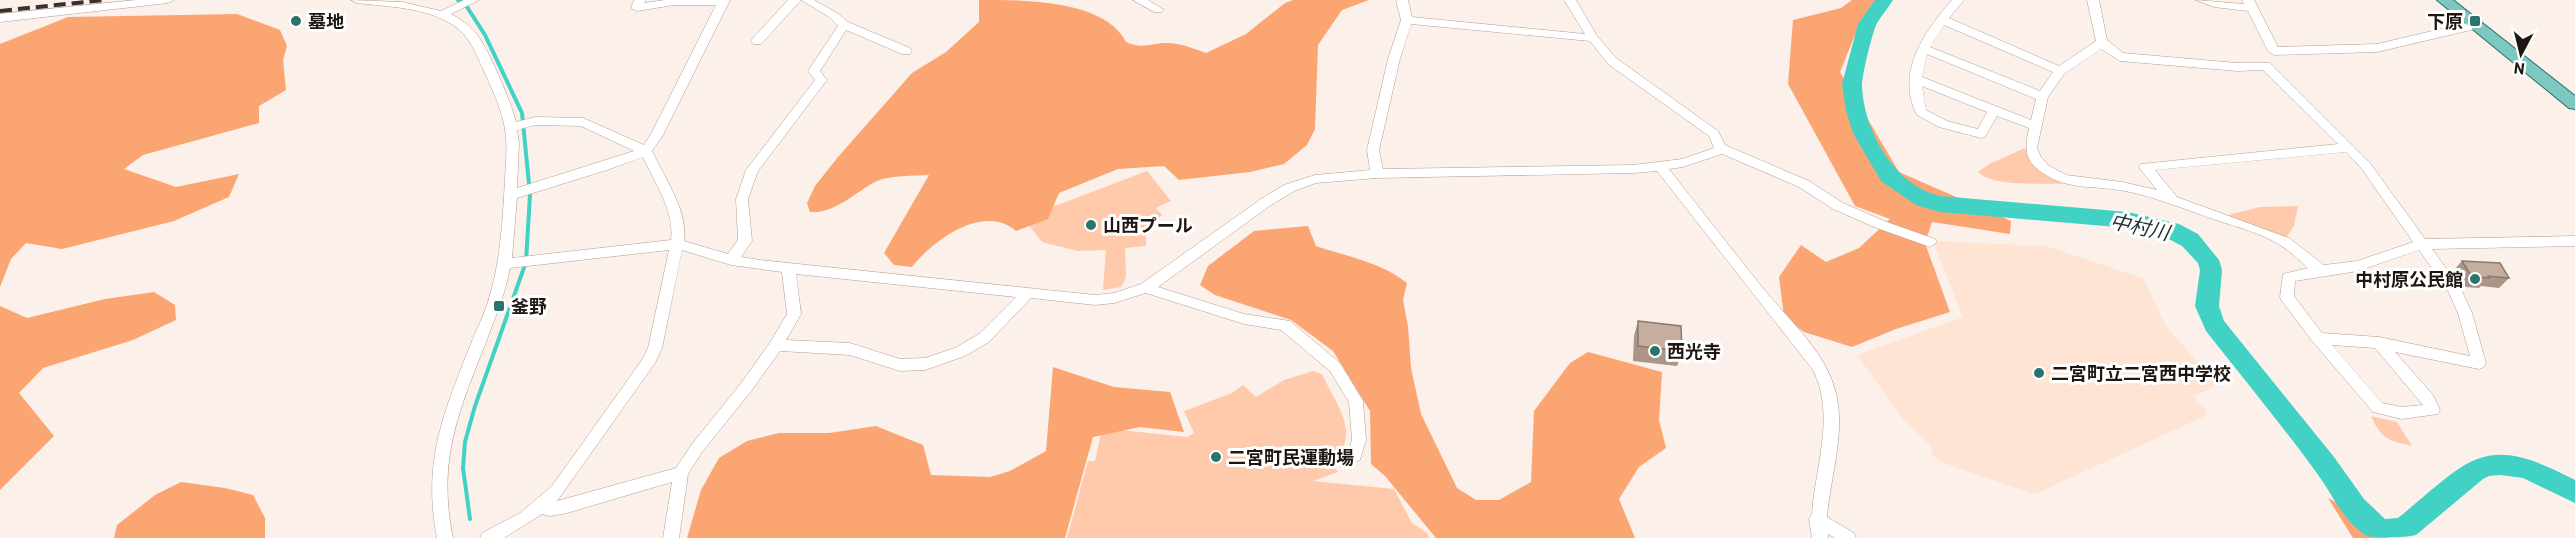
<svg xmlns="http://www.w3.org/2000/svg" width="2575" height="538" viewBox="0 0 2575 538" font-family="Barlow,'Noto Sans JP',sans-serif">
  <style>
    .built { fill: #ffe4d4 }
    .green { fill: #ffcaab }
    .forest { fill: #faa572 }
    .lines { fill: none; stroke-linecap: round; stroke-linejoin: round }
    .stream { stroke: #42d1c5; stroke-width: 4 }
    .river { fill: #42d1c5; fill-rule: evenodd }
    .minor-casing { stroke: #b59c8e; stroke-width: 1 }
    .major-casing { stroke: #267169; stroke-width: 2 }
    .minor { fill: #fff; fill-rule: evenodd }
    .major { fill: #7fc7c1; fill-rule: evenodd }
    .rail { stroke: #3a312c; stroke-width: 4; stroke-dasharray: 12 6; stroke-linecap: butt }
    .wall { fill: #aa9588 }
    .building { fill: #c6ad9e; stroke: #8b796f; stroke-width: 1.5 }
    .poi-dot { fill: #2b746d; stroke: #fff; stroke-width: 2 }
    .labels { text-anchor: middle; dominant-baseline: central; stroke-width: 6; stroke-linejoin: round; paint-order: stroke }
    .poi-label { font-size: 18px; font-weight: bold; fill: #201712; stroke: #fff; text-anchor: start }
    .water-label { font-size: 20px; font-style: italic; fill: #1a322f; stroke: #fff }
  </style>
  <rect width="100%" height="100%" fill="#fbf1ea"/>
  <!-- built -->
  <path class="built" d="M 1933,241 L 2047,246 L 2143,278 L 2166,326 L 2217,385 L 2193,397 L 2207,411 L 2205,416 L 2035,494 L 1943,463 L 1932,454 L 1931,446 L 1906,423 L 1857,355 L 1963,317 Z"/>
  <!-- green -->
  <g class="green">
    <path d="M 2025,148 C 2032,167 2046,175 2064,184 C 2042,183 1992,187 1978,172 L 1989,164 Z"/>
    <path d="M 1147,171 L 1171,201 L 1156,208 L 1162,215 L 1146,233 L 1146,246 L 1125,248 L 1126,277 L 1121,287 L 1103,290 L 1106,250 L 1078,251 L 1042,242 L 1023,218 Z"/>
    <path d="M 2298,206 L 2294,226 L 2285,239 L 2228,215 L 2260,207 Z"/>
    <path d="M 1313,371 L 1322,374 C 1337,407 1362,433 1332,463 L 1338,472 L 1313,481 L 1394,489 L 1412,523 L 1427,533 L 1429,538 L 1067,538 L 1088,461 L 1095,461 L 1102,428 L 1187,437 L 1194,433 L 1184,411 L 1232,393 L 1243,385 L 1256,397 L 1284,380 Z"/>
    <path d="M 2371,416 L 2397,422 L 2412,446 C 2389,441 2381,439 2371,416 Z"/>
  </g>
  <!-- forest -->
  <g class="forest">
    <path d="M 979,0 C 1026,0 1105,0 1126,42 C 1141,49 1149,44 1164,43 C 1179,42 1192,48 1206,53 L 1246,34 L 1285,3 L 1293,0 L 1369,0 L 1342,10 L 1318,45 L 1315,129 L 1307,145 L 1284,164 L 1250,172 L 1179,180 L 1164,166 L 1118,169 L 1059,193 L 1048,219 L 1016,231 C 984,203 933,240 912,267 L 894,265 L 884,253 L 929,175 C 914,176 891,175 877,181 C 856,191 836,214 810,212 L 807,203 L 815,186 L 838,157 L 912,73 L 946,52 L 979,22 Z"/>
    <path d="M 1852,0 L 1881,0 L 1861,20 L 1840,72 L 1899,172 L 2011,221 L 2010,234 L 1932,222 L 1925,243 L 1950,312 L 1896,329 L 1852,347 L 1804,332 L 1784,317 L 1779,277 L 1801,245 L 1826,262 L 1859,248 L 1890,219 L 1855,206 L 1788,84 L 1793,20 L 1841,8 Z"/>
    <path d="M 237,14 L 280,30 L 287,46 L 283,60 L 286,90 L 259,106 L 259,123 L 143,155 L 124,169 L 176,187 L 239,174 L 229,197 L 174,221 L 62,249 L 26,243 L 11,259 L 0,287 L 0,44 L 68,17 Z"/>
    <path d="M 1308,226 L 1316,246 C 1348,257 1381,262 1407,283 L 1403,300 L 1408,326 L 1411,368 L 1421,414 L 1457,488 L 1476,500 L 1499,500 L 1531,482 L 1534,411 L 1570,363 L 1588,352 L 1662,372 L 1659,420 L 1666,448 L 1639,467 L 1619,499 L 1635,538 L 1436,538 L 1385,476 L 1371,464 L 1370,411 L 1333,351 L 1291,320 L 1215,295 L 1200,285 L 1208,266 L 1254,231 Z"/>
    <path d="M 154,292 L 175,305 L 176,320 L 133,340 L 43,368 L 19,393 L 54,436 L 0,490 L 0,306 L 27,318 L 105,299 Z"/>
    <path d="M 1053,367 L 1114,387 L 1170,392 L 1184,432 L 1140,427 L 1093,437 L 1065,538 L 687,538 L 701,490 L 719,458 L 747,441 L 779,433 L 829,433 L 876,426 L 923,445 L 931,475 L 990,477 L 1010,471 L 1046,451 Z"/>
    <path d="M 181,482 L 225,488 L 253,495 L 265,518 L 265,538 L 114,538 L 117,525 L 155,495 Z"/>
    <path d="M 2328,498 L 2355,513 L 2388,538 L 2353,538 Z"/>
  </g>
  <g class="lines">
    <!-- stream -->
    <path class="stream" d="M 458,0 L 467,7 L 485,35 L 522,113 L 530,194 L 526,262 L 475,406 L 465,442 L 463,468 L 470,519"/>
    <!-- river -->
    <path class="river" d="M 1875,0 L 1893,0 C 1888,8 1882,15 1877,23 C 1872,34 1862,74 1862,86 C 1864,131 1894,185 1940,196 L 2128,212 L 2179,224 L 2198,234 L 2219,260 L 2222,270 L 2219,306 L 2224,321 L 2334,457 L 2364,499 L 2385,519 L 2398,518 C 2471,459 2482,431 2575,480 L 2575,503 L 2523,478 L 2500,475 L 2489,476 L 2483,479 L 2416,535 C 2405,538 2378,538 2367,536 C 2343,522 2332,493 2316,472 C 2281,424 2243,378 2206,331 L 2195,306 L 2200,270 L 2198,263 L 2182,246 L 2165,237 L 2128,228 L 1940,212 L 1916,205 L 1881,181 L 1853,133 L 1846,111 L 1842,84 L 1858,24 Z"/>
    <defs>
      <g id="minor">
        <path d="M 136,0 L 174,0 L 168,3 L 0,22 L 0,14 Z"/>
        <path d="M 351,0 L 402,2 L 441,11 L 464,0 L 479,0 L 451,14 C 460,19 468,24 474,31 C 488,46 511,102 516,122 L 535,117 L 583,118 L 644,145 L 651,134 L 716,5 L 674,5 L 637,11 L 631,8 L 634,0 L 646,0 L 644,3 L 665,0 L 730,0 L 663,135 L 652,151 C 665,179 688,210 684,241 L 728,254 L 738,240 L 736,199 L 746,170 L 815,80 L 808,71 L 838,26 L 829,17 L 801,0 L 761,44 L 753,44 L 751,41 L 753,38 L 788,0 L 814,0 L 837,13 L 848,22 L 910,48 L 912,51 L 910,54 L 902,54 L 846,30 L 820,71 L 827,80 L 758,171 L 748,199 L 752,241 L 741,257 L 760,260 L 1095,295 L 1114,293 L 1141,284 L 1261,199 L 1284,185 L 1315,175 L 1370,170 L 1367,150 L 1388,59 L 1401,20 L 1396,0 L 1408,0 L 1412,17 L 1585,34 L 1564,0 L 1576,0 L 1597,36 L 1616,58 L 1718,131 L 1725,145 L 1809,181 L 1843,203 L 1884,221 L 1935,239 L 1937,242 L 1930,247 L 1874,227 L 1833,209 L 1799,187 L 1722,154 L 1683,167 L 1669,169 C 1700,209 1731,248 1762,287 C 1791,323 1832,356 1838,404 C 1843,441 1830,480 1827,517 L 1854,533 L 1856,538 L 1835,538 L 1828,534 L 1828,538 L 1812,538 L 1809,519 L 1812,514 C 1815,467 1836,415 1813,370 L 1657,171 L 1633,173 L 1377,178 L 1316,183 L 1294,191 L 1271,205 L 1158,287 L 1244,314 L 1290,321 L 1340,363 L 1363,401 L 1366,440 L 1360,460 L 1355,462 L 1350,460 L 1347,456 L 1352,440 L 1349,402 L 1330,371 L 1281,330 L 1244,324 L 1146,293 L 1114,303 L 1095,305 L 1031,298 L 989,342 L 965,356 L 925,370 L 900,371 L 850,355 L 780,351 L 752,390 L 702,452 L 688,474 L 679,538 L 663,538 L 672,482 L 567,513 L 550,516 L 542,514 L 504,538 L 480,538 L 482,533 L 520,513 L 552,486 L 642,360 L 648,348 L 669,250 L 510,268 C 505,295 495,318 486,342 C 458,413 437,461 453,538 L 437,538 C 422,460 444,412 472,341 C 478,326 486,311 490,295 C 501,257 503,217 505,178 C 506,160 508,142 504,124 C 500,105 491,87 483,69 C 475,52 470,36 453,25 C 425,7 389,7 357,3 ZM 1411,24 L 1590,41 L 1608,64 L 1709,136 L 1714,148 L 1682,159 L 1633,165 L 1383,169 L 1379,150 L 1400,59 ZM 535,125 L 581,126 L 634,151 L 517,188 L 519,143 L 517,130 ZM 643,157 C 654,182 675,211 671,240 L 512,258 L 517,198 L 607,170 ZM 682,250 L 731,265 L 782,272 L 787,314 L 771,341 L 742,382 L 692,444 L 676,468 L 557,501 L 655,363 L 662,348 ZM 796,274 L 1016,297 L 979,334 L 955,348 L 925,358 L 900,359 L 850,343 L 786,340 L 801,314 Z"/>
        <path d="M 1133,0 L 1148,0 L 1164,10 L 1162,12 L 1154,12 Z"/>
        <path d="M 1952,0 L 1964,0 L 1949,18 L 2059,66 L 2096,41 L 2087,0 L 2099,0 L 2107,40 L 2123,53 L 2237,63 L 2270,63 L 2370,163 L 2425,239 L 2575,236 L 2575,246 L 2432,249 L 2461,289 L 2472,313 L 2486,363 L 2484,367 L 2479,369 L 2395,352 L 2433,395 L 2440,410 L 2438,414 L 2402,419 L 2373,412 L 2313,342 L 2282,301 L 2280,297 L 2283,274 L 2308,268 C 2299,260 2290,251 2280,245 C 2261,233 2237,227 2216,220 C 2186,210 2156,197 2125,191 C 2095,185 2068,191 2041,172 C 2024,160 2025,147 2029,128 L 1997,116 L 1985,137 L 1981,138 L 1939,127 L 1917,115 C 1895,72 1925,31 1952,0 ZM 1944,25 L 2053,72 L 2040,91 L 1930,47 ZM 2101,49 L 2120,61 L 2237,71 L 2263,70 L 2338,144 L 2141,164 L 2139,167 L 2141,170 L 2157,190 L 2122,182 L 2066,175 L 2048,165 L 2041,157 L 2037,148 L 2048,97 L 2064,74 ZM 1927,54 L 2036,99 L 2031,120 L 1922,77 ZM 1922,86 L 1987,112 L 1978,129 L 1947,121 L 1926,110 ZM 2346,152 L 2362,169 L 2413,242 L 2357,261 L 2324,265 L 2289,238 L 2177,197 L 2155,170 ZM 2419,250 L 2448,291 L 2458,313 L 2470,356 L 2379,337 L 2322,333 L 2294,296 L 2295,281 L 2358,271 ZM 2332,345 L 2375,348 L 2423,405 L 2402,407 L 2382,403 Z"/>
        <path d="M 2196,0 L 2244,4 L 2242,0 L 2254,0 L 2278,47 L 2377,44 L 2475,21 L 2481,25 L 2475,29 L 2377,52 L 2274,55 L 2268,51 L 2248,11 L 2214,7 Z"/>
      </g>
      <path id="major" d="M 2437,0 L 2453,0 L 2575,96 L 2575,109 L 2569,108 Z"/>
    </defs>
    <!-- minor casing -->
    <use href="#minor" class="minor-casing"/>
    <!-- major casing -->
    <use href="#major" class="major-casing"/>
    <!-- minor -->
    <use href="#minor" class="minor"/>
    <!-- major -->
    <use href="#major" class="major"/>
    <!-- rail -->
    <path class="rail" d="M 0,11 L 104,0"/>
  </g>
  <!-- wall -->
  <g class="wall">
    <path d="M 2462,261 L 2509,278 L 2499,288 L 2481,286 L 2479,288 L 2466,287 L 2461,284 L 2453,271 Z"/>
    <path d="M 1638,321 L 1682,351 L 1677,366 L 1633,361 L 1634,336 Z"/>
  </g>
  <!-- building -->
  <g class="building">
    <path d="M 2462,261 L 2500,263 L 2509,278 L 2488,276 L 2489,278 L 2476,277 L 2470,274 Z"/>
    <path d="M 1638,321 L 1681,326 L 1682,351 L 1638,346 Z"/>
  </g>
  <!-- markers -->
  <g class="poi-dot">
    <circle cx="296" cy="21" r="6"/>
    <rect x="2469" y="15" width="12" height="12" rx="3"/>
    <circle cx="1091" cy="225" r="6"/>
    <circle cx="2475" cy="279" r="6"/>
    <rect x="493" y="300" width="12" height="12" rx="3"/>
    <circle cx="1655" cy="351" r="6"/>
    <circle cx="2039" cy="373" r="6"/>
    <circle cx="1216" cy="457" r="6"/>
  </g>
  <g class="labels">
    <!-- poi labels -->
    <g class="poi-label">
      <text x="308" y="21">墓地</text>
      <text x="2463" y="21" text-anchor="end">下原</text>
      <text x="1103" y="225">山西プール</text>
      <text x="2463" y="279" text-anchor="end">中村原公民館</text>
      <text x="511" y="306">釜野</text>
      <text x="1667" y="351">西光寺</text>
      <text x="2051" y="373">二宮町立二宮西中学校</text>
      <text x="1228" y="457">二宮町民運動場</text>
    </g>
    <!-- water labels -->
    <g class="water-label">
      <text transform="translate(2140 226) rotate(12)">中村川</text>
    </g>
  </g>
  <!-- north arrow -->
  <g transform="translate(2521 54) rotate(187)" stroke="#ffffff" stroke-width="4.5" paint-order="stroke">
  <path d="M0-4.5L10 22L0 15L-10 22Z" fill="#201712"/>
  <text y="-9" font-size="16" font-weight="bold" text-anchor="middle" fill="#201712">N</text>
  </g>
</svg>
